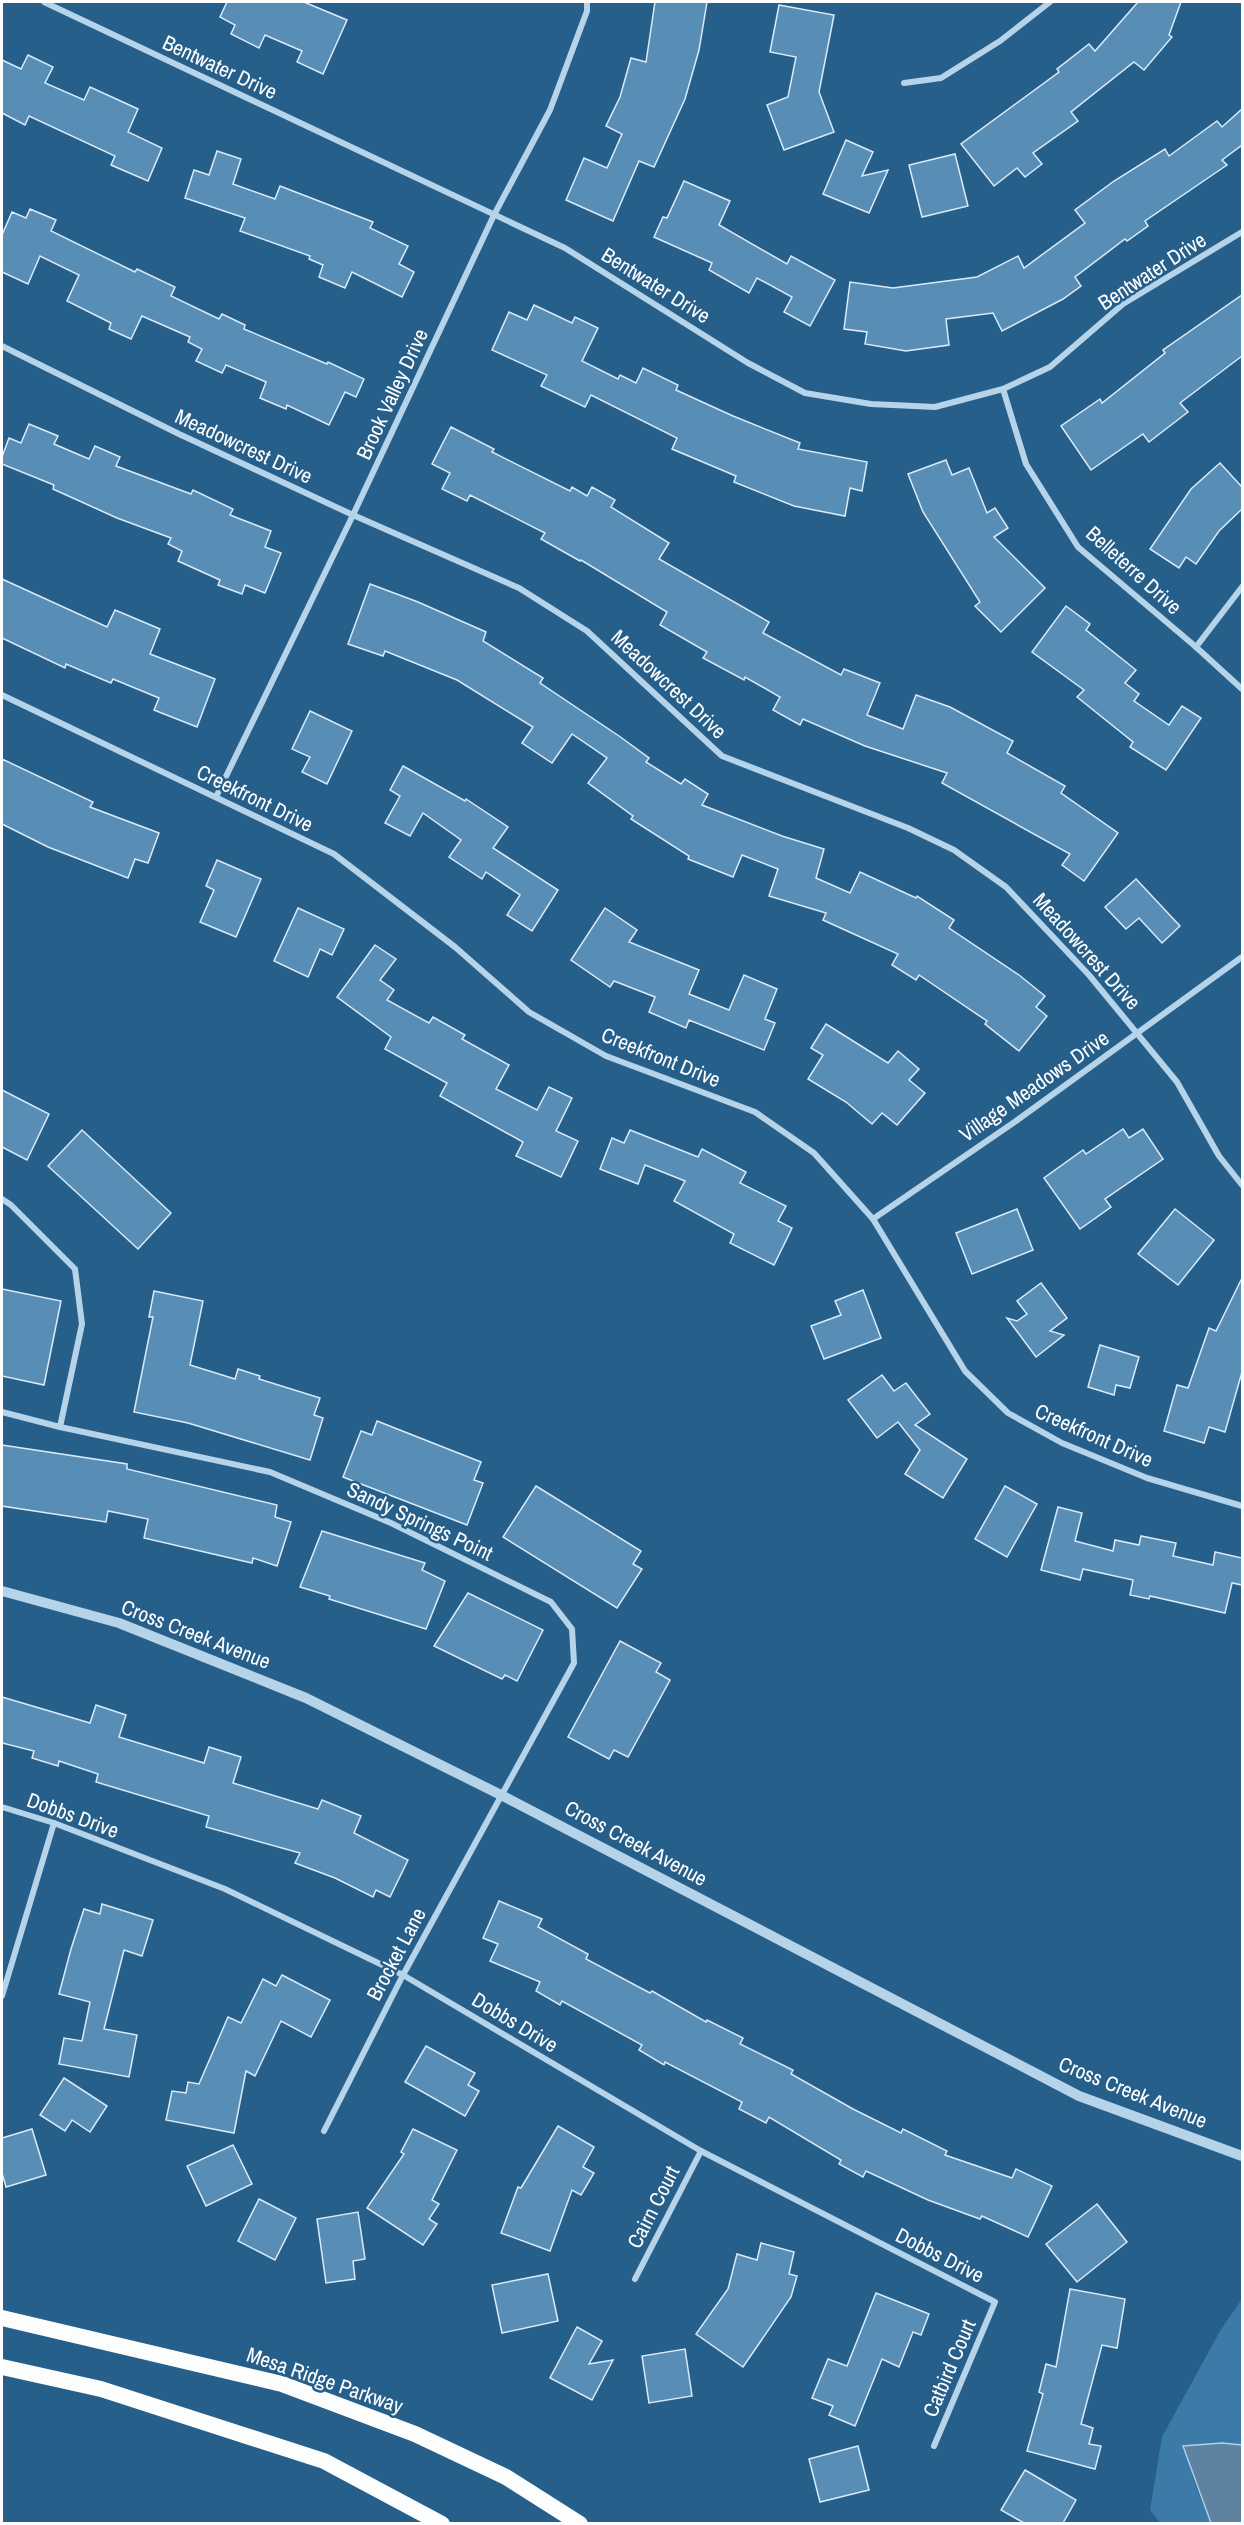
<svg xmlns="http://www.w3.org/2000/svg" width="1244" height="2525" viewBox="0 0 1244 2525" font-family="'Archivo Narrow',sans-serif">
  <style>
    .green { fill: #3c7aa7 }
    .water { fill: #5d83a0; stroke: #aad0ea; stroke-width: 1.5 }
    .building { fill: #588db5; stroke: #daebf7; stroke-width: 1.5 }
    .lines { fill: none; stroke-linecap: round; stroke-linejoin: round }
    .minor { stroke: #b6d4e9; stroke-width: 6 }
    .tertiary { stroke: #b6d4e9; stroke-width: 10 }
    .trunk { stroke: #fcfefe; stroke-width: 16 }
    .labels { text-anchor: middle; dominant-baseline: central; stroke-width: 5; stroke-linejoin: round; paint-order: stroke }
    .street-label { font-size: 21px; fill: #fff; stroke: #275f8b }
  </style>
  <rect width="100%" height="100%" fill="#275f8b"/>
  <!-- green -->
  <path class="green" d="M 1242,2299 L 1242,2445 L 1222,2443 L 1184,2446 L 1195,2484 L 1211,2523 L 1160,2523 L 1150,2510 L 1162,2437 L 1220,2331 Z"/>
  <!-- water -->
  <path class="water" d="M 1222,2443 L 1242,2445 L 1242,2523 L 1211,2523 L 1183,2446 Z"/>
  <!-- building -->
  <g class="building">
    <path d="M 227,2 L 304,2 L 347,20 L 323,74 L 297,62 L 302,51 L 265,35 L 259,48 L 231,34 L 235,25 L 220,17 Z"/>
    <path d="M 655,2 L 707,2 L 699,50 L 685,99 L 654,167 L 639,161 L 613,221 L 566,200 L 584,158 L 607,168 L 622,134 L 606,126 L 620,97 L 631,58 L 646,62 Z"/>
    <path d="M 1138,2 L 1181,2 L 1169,35 L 1172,37 L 1144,70 L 1134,62 L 1071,112 L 1078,121 L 1033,153 L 1042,164 L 1025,177 L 1017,168 L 994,186 L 961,144 L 1059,72 L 1057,69 L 1089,44 L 1095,51 Z"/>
    <path d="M 779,5 L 834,15 L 819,92 L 834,132 L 784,150 L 767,105 L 788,97 L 796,57 L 770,52 Z"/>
    <path d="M 28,55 L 53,67 L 45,83 L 84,100 L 90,87 L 138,109 L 128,132 L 162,148 L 148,181 L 111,165 L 115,156 L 29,116 L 25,125 L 2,113 L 2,60 L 21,69 Z"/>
    <path d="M 1242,109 L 1242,145 L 1222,160 L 1227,165 L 1145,221 L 1148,226 L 1127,241 L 1125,239 L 1075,277 L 1081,286 L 1063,299 L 1002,331 L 993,313 L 946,319 L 949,345 L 906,351 L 865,344 L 867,332 L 844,329 L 850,282 L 893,288 L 977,277 L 1018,256 L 1024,268 L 1085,223 L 1075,210 L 1114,181 L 1165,149 L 1169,156 L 1217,121 L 1222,127 Z"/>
    <path d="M 846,140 L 873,152 L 862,176 L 888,170 L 869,213 L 823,194 Z"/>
    <path d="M 217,151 L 241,159 L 233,184 L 275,199 L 280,186 L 373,222 L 370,228 L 408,246 L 399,264 L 414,272 L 402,297 L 352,272 L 345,288 L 319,277 L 323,265 L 309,259 L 310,256 L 240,231 L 245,218 L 185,198 L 194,170 L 209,175 Z"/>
    <path d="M 955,154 L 968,206 L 922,217 L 909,165 Z"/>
    <path d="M 684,181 L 730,201 L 719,225 L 787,264 L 791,256 L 835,280 L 810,326 L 784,312 L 792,297 L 757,278 L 749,293 L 709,270 L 712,263 L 654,237 L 663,217 L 667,218 Z"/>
    <path d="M 30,209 L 56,220 L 51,231 L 135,272 L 137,269 L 175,287 L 171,296 L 219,319 L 222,314 L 245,325 L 244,329 L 327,364 L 328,362 L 364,379 L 356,397 L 345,392 L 329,425 L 287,405 L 286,409 L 260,398 L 266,382 L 226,365 L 222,373 L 196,361 L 202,349 L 188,342 L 190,337 L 142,316 L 131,339 L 109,329 L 111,323 L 67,301 L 79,275 L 40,256 L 28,284 L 2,272 L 2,235 L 12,212 L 26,218 Z"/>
    <path d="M 1242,295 L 1242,356 L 1180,403 L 1188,412 L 1149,442 L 1143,434 L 1091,470 L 1061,426 L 1100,399 L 1102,403 L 1165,353 L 1163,350 Z"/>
    <path d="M 534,305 L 572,323 L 575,317 L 598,328 L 582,361 L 618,379 L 620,375 L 636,383 L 643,368 L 678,385 L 676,390 L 733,416 L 800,443 L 798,449 L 867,462 L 862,491 L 850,488 L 845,516 L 794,506 L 734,482 L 736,476 L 672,449 L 677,438 L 591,395 L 585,407 L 541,386 L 547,375 L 492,350 L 509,312 L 527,320 Z"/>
    <path d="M 29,424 L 58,436 L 54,444 L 89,459 L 95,446 L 120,457 L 116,466 L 191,494 L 193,490 L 233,509 L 230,515 L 271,531 L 265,547 L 281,553 L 265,593 L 245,585 L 242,594 L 218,585 L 220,580 L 178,561 L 182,551 L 168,544 L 171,538 L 117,518 L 53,489 L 54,485 L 2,464 L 2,457 L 9,438 L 21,443 Z"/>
    <path d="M 451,427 L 494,449 L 492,452 L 570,491 L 572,487 L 587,496 L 592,487 L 615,500 L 611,507 L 669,543 L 659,559 L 769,622 L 763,633 L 841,675 L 844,669 L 880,683 L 867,715 L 903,729 L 916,695 L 950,707 L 1013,741 L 1007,753 L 1065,786 L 1061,793 L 1118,833 L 1084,881 L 1062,865 L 1070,854 L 942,783 L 947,773 L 865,746 L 803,719 L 800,725 L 773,710 L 780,697 L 745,677 L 744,680 L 703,658 L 707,652 L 660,625 L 667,612 L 581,560 L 580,561 L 541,539 L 545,533 L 470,495 L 467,501 L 442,489 L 450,473 L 432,464 Z"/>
    <path d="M 946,460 L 952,475 L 969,468 L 987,513 L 995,508 L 1008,528 L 994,537 L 1045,588 L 1001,632 L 975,606 L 980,602 L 923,512 L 908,474 Z"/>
    <path d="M 1220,463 L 1242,487 L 1242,509 L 1219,531 L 1196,564 L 1186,557 L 1179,568 L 1150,549 L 1191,489 Z"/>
    <path d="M 2,579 L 107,627 L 115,610 L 160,629 L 150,654 L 215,679 L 197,727 L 154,710 L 159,698 L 113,679 L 111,683 L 66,664 L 65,668 L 2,638 Z"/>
    <path d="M 370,584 L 418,602 L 486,632 L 483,641 L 543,678 L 540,683 L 619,736 L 649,758 L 646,762 L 681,784 L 685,779 L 708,794 L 702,805 L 782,836 L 824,849 L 816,878 L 850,893 L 860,872 L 916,898 L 917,896 L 954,920 L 949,928 L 1019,975 L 1045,996 L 1036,1007 L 1047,1016 L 1019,1051 L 985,1024 L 987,1021 L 919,975 L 916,980 L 892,965 L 898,954 L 823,920 L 826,913 L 769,896 L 778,869 L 742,855 L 733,877 L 688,859 L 689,856 L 631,819 L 633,816 L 588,783 L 607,758 L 572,734 L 552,763 L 522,743 L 533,727 L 457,680 L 385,651 L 383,656 L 348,644 Z"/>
    <path d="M 1066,606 L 1090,624 L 1086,630 L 1136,670 L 1125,683 L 1139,694 L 1134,701 L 1169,725 L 1182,706 L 1201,718 L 1166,770 L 1130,747 L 1133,742 L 1077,697 L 1084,690 L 1032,652 Z"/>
    <path d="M 310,711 L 352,731 L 327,784 L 302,772 L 310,757 L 292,749 Z"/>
    <path d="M 2,759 L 93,802 L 90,807 L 159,833 L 148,863 L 135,859 L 128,878 L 48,847 L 2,824 Z"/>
    <path d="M 403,766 L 465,801 L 466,799 L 508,827 L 493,848 L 558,890 L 532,931 L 507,915 L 520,895 L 486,872 L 482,879 L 449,857 L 461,840 L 423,813 L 410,836 L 385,823 L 400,796 L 390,790 Z"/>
    <path d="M 217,860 L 261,879 L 236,937 L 200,922 L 214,890 L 206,886 Z"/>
    <path d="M 1136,879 L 1180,926 L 1162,943 L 1139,918 L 1126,929 L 1105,907 Z"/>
    <path d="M 298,908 L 344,929 L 332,955 L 320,949 L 308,977 L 274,961 Z"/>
    <path d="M 605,908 L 637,930 L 629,942 L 699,970 L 689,994 L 729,1010 L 744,975 L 777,989 L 765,1019 L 775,1023 L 764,1050 L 689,1020 L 686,1028 L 649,1012 L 655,997 L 614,981 L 610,987 L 571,960 Z"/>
    <path d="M 375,945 L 396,959 L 380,980 L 394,990 L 387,1000 L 429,1023 L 433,1017 L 465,1035 L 462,1039 L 509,1065 L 496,1089 L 537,1110 L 549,1087 L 572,1098 L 556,1131 L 578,1141 L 561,1177 L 516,1156 L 523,1142 L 440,1096 L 447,1083 L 385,1049 L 391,1037 L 337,997 Z"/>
    <path d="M 826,1024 L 888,1063 L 898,1051 L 919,1069 L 909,1080 L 925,1093 L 897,1125 L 882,1113 L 872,1124 L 846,1102 L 808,1079 L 823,1055 L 811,1048 Z"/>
    <path d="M 2,1090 L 49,1114 L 27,1160 L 2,1147 Z"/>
    <path d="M 1123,1129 L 1129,1138 L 1143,1129 L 1163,1159 L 1105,1199 L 1111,1207 L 1080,1229 L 1044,1178 L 1083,1150 L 1086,1154 Z"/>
    <path d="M 82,1130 L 171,1213 L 138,1249 L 48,1166 Z"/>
    <path d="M 630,1130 L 698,1157 L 702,1149 L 746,1172 L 740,1183 L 786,1206 L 778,1221 L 792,1228 L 774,1265 L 730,1243 L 734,1234 L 674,1201 L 685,1181 L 645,1165 L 638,1184 L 600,1169 L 612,1138 L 624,1143 Z"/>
    <path d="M 1017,1209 L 1033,1250 L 972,1274 L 956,1233 Z"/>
    <path d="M 1175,1209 L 1214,1240 L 1178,1285 L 1138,1254 Z"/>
    <path d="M 1242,1278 L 1242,1372 L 1225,1432 L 1209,1427 L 1204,1443 L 1164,1431 L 1177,1385 L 1188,1388 L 1209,1328 L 1216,1331 Z"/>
    <path d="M 1041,1283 L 1067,1318 L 1050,1331 L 1064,1335 L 1036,1357 L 1007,1318 L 1017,1321 L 1027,1314 L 1017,1301 Z"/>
    <path d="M 2,1289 L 61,1301 L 44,1385 L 2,1376 Z"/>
    <path d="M 863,1290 L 881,1338 L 824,1359 L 811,1326 L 841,1315 L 835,1301 Z"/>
    <path d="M 154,1291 L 203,1301 L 190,1365 L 235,1379 L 238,1369 L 260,1376 L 259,1379 L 320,1398 L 314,1415 L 323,1418 L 310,1460 L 188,1423 L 134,1412 L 153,1317 L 149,1317 Z"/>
    <path d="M 1100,1345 L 1139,1357 L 1130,1388 L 1116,1385 L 1114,1395 L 1088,1387 Z"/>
    <path d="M 882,1375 L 894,1391 L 906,1383 L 930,1414 L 915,1425 L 967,1459 L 943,1498 L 905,1474 L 920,1450 L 898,1422 L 877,1438 L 848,1400 Z"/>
    <path d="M 377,1421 L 481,1462 L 474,1480 L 483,1483 L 467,1525 L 343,1477 L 361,1431 L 372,1435 Z"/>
    <path d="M 2,1445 L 127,1464 L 127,1469 L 277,1505 L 275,1517 L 291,1522 L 277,1566 L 253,1558 L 252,1563 L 144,1538 L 148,1519 L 108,1511 L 106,1522 L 2,1506 Z"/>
    <path d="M 536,1486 L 641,1551 L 633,1564 L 642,1569 L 617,1608 L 503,1537 Z"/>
    <path d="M 1005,1486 L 1037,1504 L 1007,1557 L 975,1539 Z"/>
    <path d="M 1058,1507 L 1082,1513 L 1075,1541 L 1113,1551 L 1115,1540 L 1139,1545 L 1141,1536 L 1176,1543 L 1173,1556 L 1213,1565 L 1215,1552 L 1242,1558 L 1242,1585 L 1232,1583 L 1225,1613 L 1150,1596 L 1149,1599 L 1130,1595 L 1133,1580 L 1083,1569 L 1080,1580 L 1041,1570 Z"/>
    <path d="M 322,1531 L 425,1563 L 422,1570 L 445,1581 L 426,1629 L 329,1599 L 330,1596 L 300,1587 Z"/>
    <path d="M 468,1593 L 543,1630 L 517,1681 L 505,1675 L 502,1679 L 434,1646 Z"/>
    <path d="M 620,1641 L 661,1663 L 656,1672 L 670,1680 L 628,1757 L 614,1750 L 609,1759 L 568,1737 Z"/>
    <path d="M 2,1697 L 90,1723 L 96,1705 L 126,1715 L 119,1737 L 204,1763 L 209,1747 L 241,1757 L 233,1783 L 318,1809 L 322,1800 L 361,1816 L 354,1833 L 408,1860 L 390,1897 L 376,1890 L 373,1897 L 335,1878 L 295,1863 L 300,1853 L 206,1827 L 209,1816 L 96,1782 L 98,1774 L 59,1761 L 58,1766 L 32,1758 L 34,1751 L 2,1743 Z"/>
    <path d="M 499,1901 L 542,1919 L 538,1927 L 588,1954 L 586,1959 L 650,1993 L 652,1991 L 706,2022 L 707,2020 L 743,2038 L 740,2044 L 793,2070 L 791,2074 L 853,2109 L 901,2133 L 903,2129 L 947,2151 L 945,2155 L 1012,2178 L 1016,2169 L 1052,2186 L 1028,2237 L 982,2216 L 980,2219 L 928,2200 L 866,2171 L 863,2177 L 839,2164 L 841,2160 L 769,2117 L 766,2123 L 739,2109 L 742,2102 L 665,2062 L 664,2065 L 639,2050 L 642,2045 L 562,2001 L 560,2005 L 536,1991 L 540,1982 L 490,1961 L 498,1944 L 483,1938 Z"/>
    <path d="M 102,1904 L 153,1920 L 142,1956 L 124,1950 L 104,2029 L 137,2035 L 129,2077 L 59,2064 L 64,2038 L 82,2041 L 90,2002 L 59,1994 L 71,1949 L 84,1909 L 100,1914 Z"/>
    <path d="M 282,1975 L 330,2000 L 311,2037 L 281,2021 L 255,2076 L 246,2071 L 234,2133 L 166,2120 L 172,2091 L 186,2093 L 188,2082 L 199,2084 L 228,2017 L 241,2023 L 263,1979 L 276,1986 Z"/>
    <path d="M 426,2046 L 475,2073 L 468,2085 L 479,2091 L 465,2116 L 405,2082 Z"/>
    <path d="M 64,2078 L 107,2106 L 90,2132 L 72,2120 L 65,2131 L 40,2115 Z"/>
    <path d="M 558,2126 L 594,2147 L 583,2167 L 594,2173 L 581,2195 L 572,2190 L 550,2251 L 501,2233 L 518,2187 L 521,2188 Z"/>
    <path d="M 32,2129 L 46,2175 L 6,2187 L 2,2173 L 2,2138 Z"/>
    <path d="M 413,2129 L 457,2150 L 432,2200 L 439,2204 L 429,2219 L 437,2224 L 423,2245 L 367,2208 L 404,2154 L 401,2152 Z"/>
    <path d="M 233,2145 L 252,2184 L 206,2206 L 187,2166 Z"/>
    <path d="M 259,2199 L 296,2218 L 275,2260 L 238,2241 Z"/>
    <path d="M 1097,2204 L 1127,2242 L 1077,2282 L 1046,2244 Z"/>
    <path d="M 358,2212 L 365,2259 L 353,2261 L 355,2279 L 326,2283 L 317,2219 Z"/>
    <path d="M 761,2243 L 794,2252 L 789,2274 L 797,2276 L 791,2297 L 743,2367 L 696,2334 L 728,2289 L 737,2254 L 757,2260 Z"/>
    <path d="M 548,2274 L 558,2321 L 502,2333 L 492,2285 Z"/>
    <path d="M 1070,2289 L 1125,2299 L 1117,2348 L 1102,2345 L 1081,2424 L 1093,2428 L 1089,2444 L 1101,2446 L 1095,2469 L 1027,2451 L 1043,2394 L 1039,2392 L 1046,2364 L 1056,2367 Z"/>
    <path d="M 876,2293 L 929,2314 L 921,2335 L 913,2332 L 899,2367 L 882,2359 L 855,2426 L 829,2415 L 833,2406 L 812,2398 L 828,2359 L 847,2366 Z"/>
    <path d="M 577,2327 L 602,2341 L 589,2364 L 613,2360 L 592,2400 L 550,2378 Z"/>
    <path d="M 685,2349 L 692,2396 L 649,2403 L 642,2356 Z"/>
    <path d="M 858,2446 L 869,2490 L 820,2502 L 809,2459 Z"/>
    <path d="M 1025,2470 L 1076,2500 L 1063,2523 L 1024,2523 L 1001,2510 Z"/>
  </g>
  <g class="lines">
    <!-- minor -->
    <g class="minor">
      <path d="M 44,2 L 565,248 L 748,363 L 805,393 L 871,404 L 935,407 L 1003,389 L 1050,367 L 1123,304 L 1242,232"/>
      <path d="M 904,83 L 941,78 L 1000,41 L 1050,2"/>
      <path d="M 2,346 L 179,434 L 353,515 L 519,588 L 587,631 L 722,756 L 908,828 L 954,850 L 1006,887 L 1089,975 L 1177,1082 L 1219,1156 L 1242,1185"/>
      <path d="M 1003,389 L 1026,464 L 1078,547 L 1196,647 L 1242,689"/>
      <path d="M 1196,647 L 1242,587"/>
      <path d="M 2,695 L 334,854 L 455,947 L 529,1012 L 606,1056 L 755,1112 L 814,1153 L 873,1219 L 965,1371 L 1008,1413 L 1062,1443 L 1147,1478 L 1242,1506"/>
      <path d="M 216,797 L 353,515 L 494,215 L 550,110 L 587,11 L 587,2"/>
      <path d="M 2,1199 L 11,1205 L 75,1269 L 82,1324 L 60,1427"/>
      <path d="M 873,1219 L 1016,1121 L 1242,957"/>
      <path d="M 2,1412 L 60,1427 L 270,1472 L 391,1523 L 551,1602 L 572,1629 L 574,1663 L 403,1975 L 324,2131"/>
      <path d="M 2,1807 L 54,1823 L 225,1889 L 403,1975 L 701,2151 L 995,2302 L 934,2446"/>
      <path d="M 2,1996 L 54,1823"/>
      <path d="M 635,2279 L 701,2151"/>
    </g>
    <!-- tertiary -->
    <path class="tertiary" d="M 2,1591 L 119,1623 L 306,1698 L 501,1795 L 1079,2096 L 1242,2156"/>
    <!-- trunk -->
    <g class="trunk">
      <path d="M 2,2318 L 282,2384 L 415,2434 L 506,2477 L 580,2524"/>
      <path d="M 2,2367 L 101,2389 L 324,2461 L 442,2524"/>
    </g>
  </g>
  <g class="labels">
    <!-- street labels -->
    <g class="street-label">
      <text transform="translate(220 67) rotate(25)">Bentwater Drive</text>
      <text transform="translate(1152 271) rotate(-33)">Bentwater Drive</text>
      <text transform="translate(656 285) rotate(32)">Bentwater Drive</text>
      <text transform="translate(392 394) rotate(-65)">Brook Valley Drive</text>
      <text transform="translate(244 446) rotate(25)">Meadowcrest Drive</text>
      <text transform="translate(1134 570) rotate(42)">Belleterre Drive</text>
      <text transform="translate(669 684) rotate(43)">Meadowcrest Drive</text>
      <text transform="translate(255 798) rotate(26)">Creekfront Drive</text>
      <text transform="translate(1087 951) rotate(48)">Meadowcrest Drive</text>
      <text transform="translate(661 1057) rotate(22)">Creekfront Drive</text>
      <text transform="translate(1034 1086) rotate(-35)">Village Meadows Drive</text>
      <text transform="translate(1094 1435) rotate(24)">Creekfront Drive</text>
      <text transform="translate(420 1521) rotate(25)">Sandy Springs Point</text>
      <text transform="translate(196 1634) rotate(21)">Cross Creek Avenue</text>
      <text transform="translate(73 1815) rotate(20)">Dobbs Drive</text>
      <text transform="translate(636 1843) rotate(28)">Cross Creek Avenue</text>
      <text transform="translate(396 1954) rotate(-62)">Brocket Lane</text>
      <text transform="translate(515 2022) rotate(31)">Dobbs Drive</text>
      <text transform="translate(1133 2092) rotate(22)">Cross Creek Avenue</text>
      <text transform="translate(653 2207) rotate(-63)">Cairn Court</text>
      <text transform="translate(940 2255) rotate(27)">Dobbs Drive</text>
      <text transform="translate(949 2368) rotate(-67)">Catbird Court</text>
      <text transform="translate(325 2380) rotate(19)">Mesa Ridge Parkway</text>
    </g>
  </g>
  <!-- border -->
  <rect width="1244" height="2525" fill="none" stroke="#ffffff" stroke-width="6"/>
</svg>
